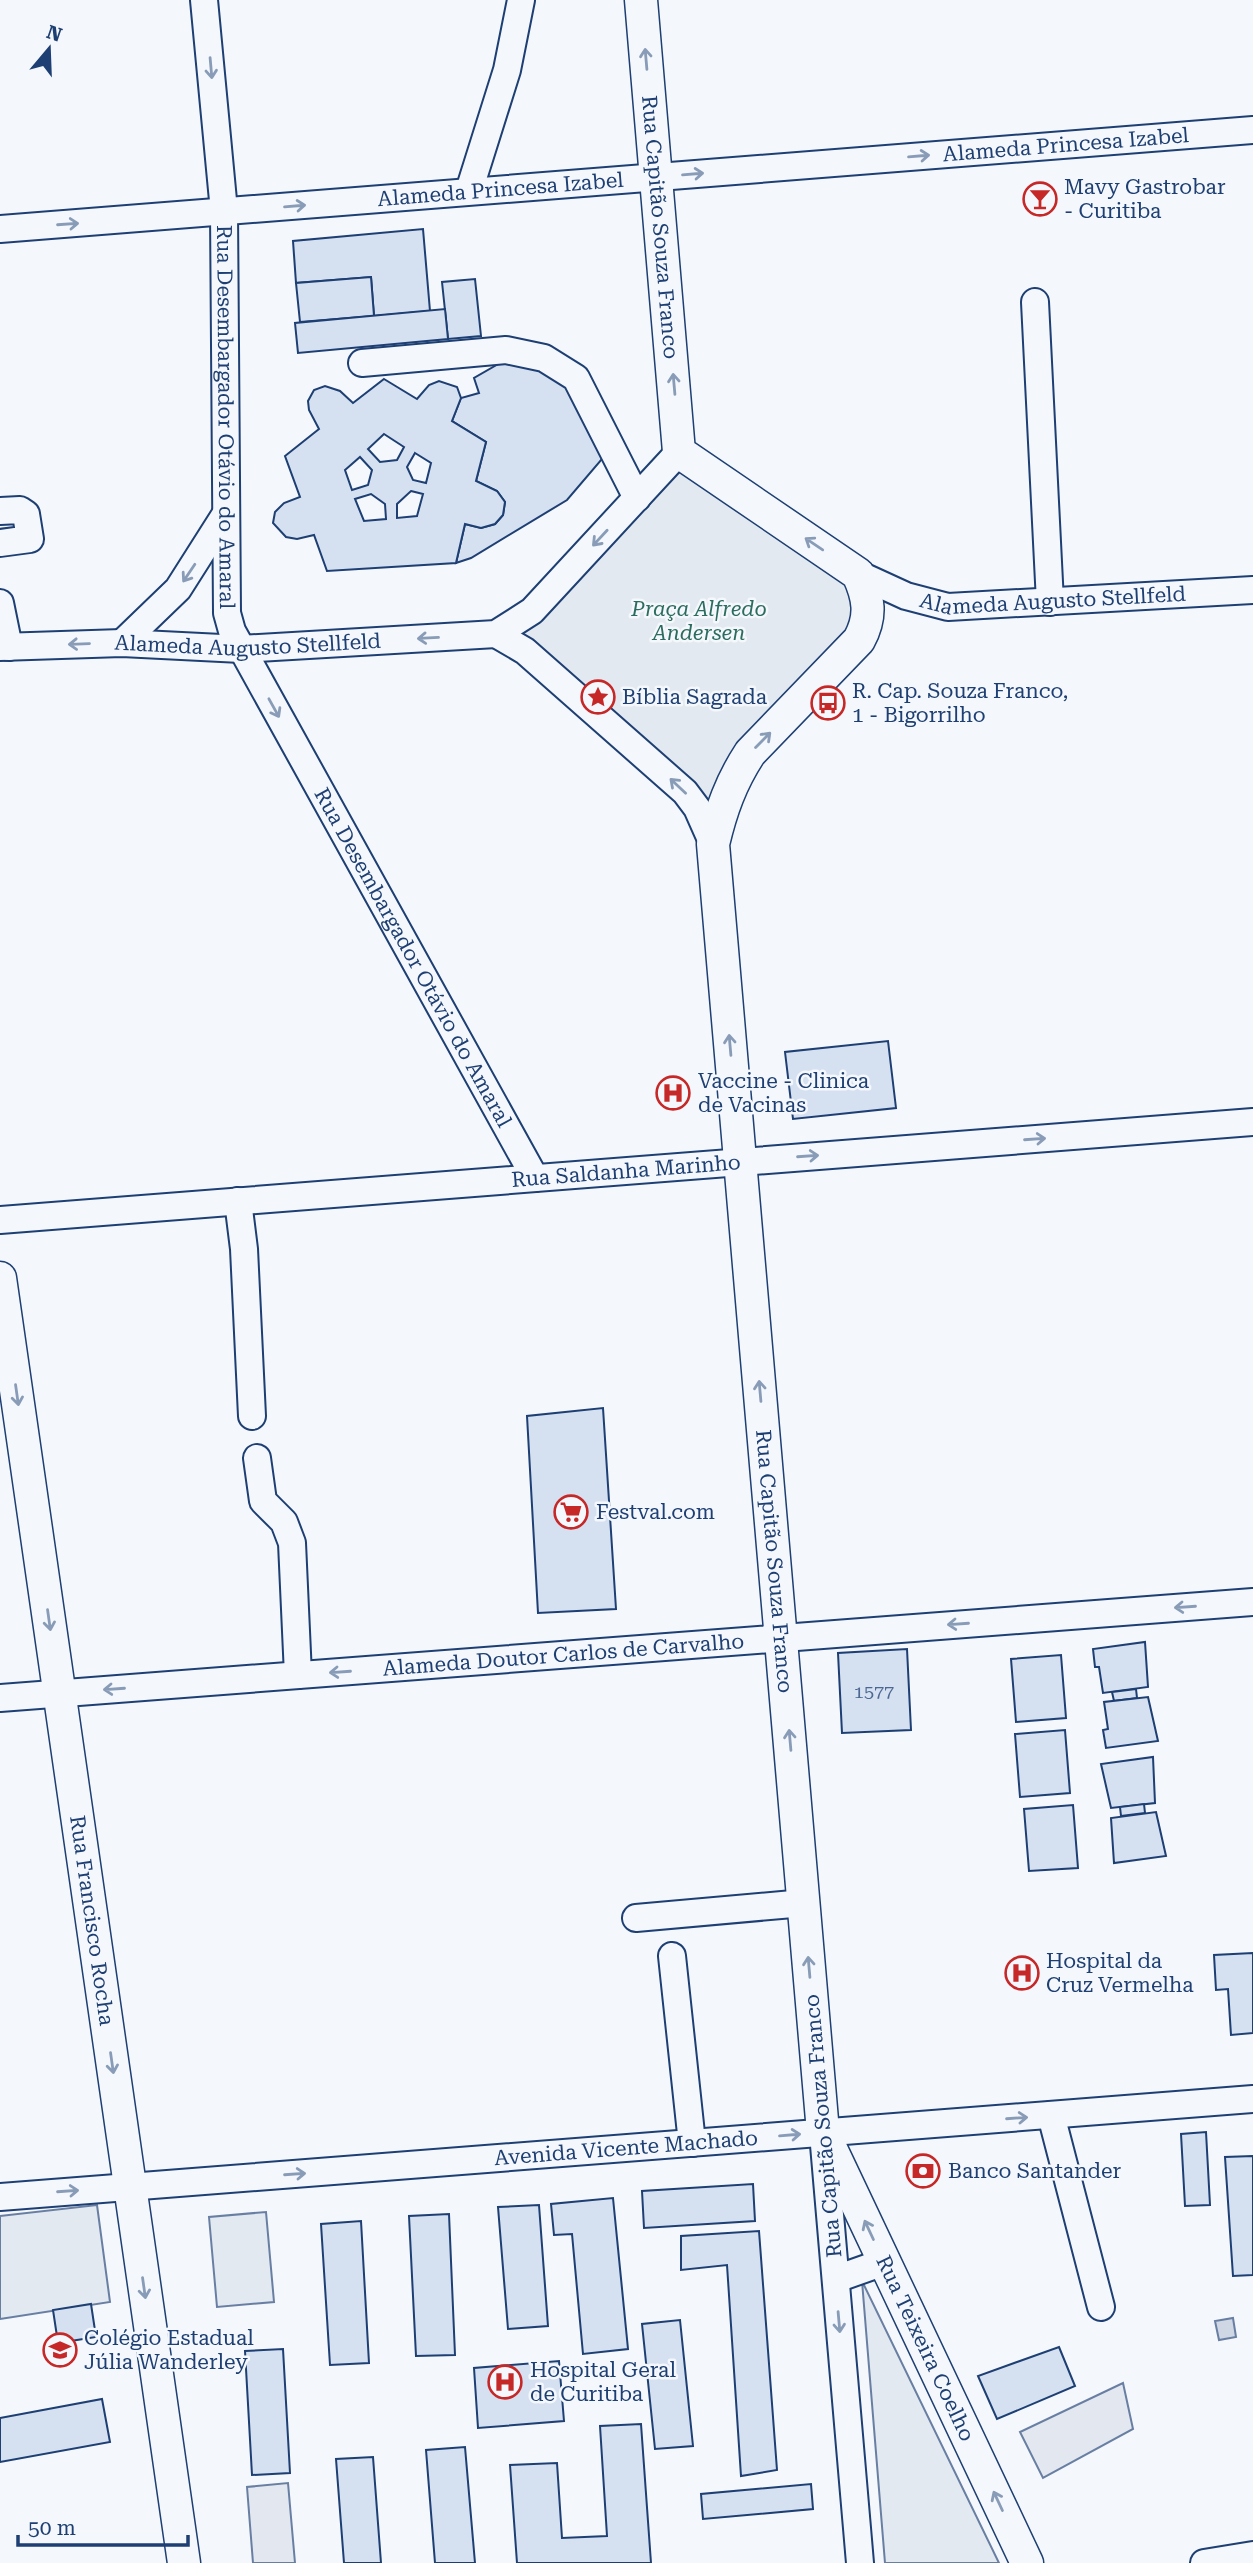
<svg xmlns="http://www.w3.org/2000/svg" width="1253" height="2563" viewBox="0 0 1253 2563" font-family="'Roboto Serif',serif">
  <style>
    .green { fill: #e3e9f0; stroke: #687fa3; stroke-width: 2 }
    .parking { fill: #e3e8f0; stroke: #687fa3; stroke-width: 2 }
    .water { fill: #cfd7e4; stroke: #687fa3; stroke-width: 2 }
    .building { fill: #d5e0f0; stroke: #1d3f73; stroke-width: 2; fill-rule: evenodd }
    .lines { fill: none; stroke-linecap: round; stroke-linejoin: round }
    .minor-casing { stroke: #1d3f73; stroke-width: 30 }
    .major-casing { stroke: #1d3f73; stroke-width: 35 }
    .minor { stroke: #f4f7fb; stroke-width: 26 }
    .major { stroke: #f4f7fb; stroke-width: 32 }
    .oneway { stroke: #889bb7 }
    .labels { text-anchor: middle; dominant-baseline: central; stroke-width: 5; stroke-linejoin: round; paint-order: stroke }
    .number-label { font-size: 18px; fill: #4b6792 }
    .street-label { font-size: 21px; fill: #1d3f73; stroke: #f4f7fb }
    .poi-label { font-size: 21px; fill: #1d3f73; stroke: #f4f7fb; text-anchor: start }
    .park-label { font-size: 21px; font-style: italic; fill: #2c6c60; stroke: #f4f7fb }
  </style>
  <rect width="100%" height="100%" fill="#f4f7fb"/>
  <!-- green -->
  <g class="green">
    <path d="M 679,452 L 858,574 L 869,612 L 706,825 L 525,651 L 518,623 Z"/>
    <path d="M 97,2205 L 110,2302 L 0,2319 L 0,2216 Z"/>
    <path d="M 266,2212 L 274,2302 L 217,2307 L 209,2217 Z"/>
    <path d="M 862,2281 L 999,2563 L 885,2563 Z"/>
  </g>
  <!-- parking -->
  <g class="parking">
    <path d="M 1123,2383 L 1133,2429 L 1043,2478 L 1020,2432 Z"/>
    <path d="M 288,2483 L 295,2563 L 253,2563 L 247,2487 Z"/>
  </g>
  <!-- water -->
  <path class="water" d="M 1233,2318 L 1236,2337 L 1219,2340 L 1215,2321 Z"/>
  <!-- building -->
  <g class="building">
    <path d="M 423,229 L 430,311 L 374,316 L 371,277 L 296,283 L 293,241 Z"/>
    <path d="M 371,277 L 374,316 L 300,322 L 296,283 Z"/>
    <path d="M 475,279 L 481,336 L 448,339 L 442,282 Z"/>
    <path d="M 445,309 L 448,339 L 298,353 L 295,323 Z"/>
    <path d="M 507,359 L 552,373 L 569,389 L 608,452 L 567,500 L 471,558 L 456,563 L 465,524 L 481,528 L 495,524 L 503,515 L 505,502 L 497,491 L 476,481 L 486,442 L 452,421 L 461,398 L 479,393 L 474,378 Z"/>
    <path d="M 384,379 L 417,399 L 429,385 L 439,381 L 457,387 L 461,398 L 452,421 L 486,442 L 476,481 L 497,491 L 505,502 L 503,515 L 495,524 L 481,528 L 465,524 L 456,563 L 327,571 L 314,535 L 297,539 L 286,537 L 273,523 L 275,512 L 284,503 L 300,497 L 285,456 L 319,429 L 309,410 L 308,401 L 314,390 L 325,386 L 340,391 L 353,403 ZM 384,434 L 404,447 L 397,460 L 380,462 L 368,449 ZM 415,453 L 431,463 L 426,483 L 413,480 L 407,467 ZM 360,457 L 372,470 L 368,485 L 352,490 L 345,470 ZM 411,491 L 423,494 L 417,516 L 397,518 L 397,504 ZM 371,494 L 385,504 L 386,519 L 364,521 L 355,499 Z"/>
    <path d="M 888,1041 L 896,1108 L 793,1119 L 785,1052 Z"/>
    <path d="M 603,1408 L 616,1609 L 538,1613 L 527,1416 Z"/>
    <path d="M 1145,1642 L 1148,1687 L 1103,1693 L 1099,1667 L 1095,1667 L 1093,1649 Z"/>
    <path d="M 907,1649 L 911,1730 L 842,1733 L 838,1653 Z"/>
    <path d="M 1061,1655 L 1066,1718 L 1016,1722 L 1011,1659 Z"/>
    <path d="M 1136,1689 L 1137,1698 L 1114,1701 L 1112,1692 Z"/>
    <path d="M 1148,1697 L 1158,1741 L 1106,1748 L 1103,1730 L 1108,1729 L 1104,1702 Z"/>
    <path d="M 1065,1730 L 1070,1793 L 1020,1797 L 1015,1734 Z"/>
    <path d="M 1153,1757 L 1155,1803 L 1111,1808 L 1101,1764 Z"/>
    <path d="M 1144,1804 L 1145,1813 L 1121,1816 L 1120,1807 Z"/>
    <path d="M 1073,1805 L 1078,1868 L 1029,1871 L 1024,1809 Z"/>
    <path d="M 1156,1812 L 1166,1856 L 1114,1863 L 1111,1818 Z"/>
    <path d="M 1253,1953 L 1253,2033 L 1231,2035 L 1228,1989 L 1216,1990 L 1214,1955 Z"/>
    <path d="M 1206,2132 L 1210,2205 L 1185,2206 L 1181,2134 Z"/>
    <path d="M 1253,2156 L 1253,2275 L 1233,2276 L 1225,2157 Z"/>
    <path d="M 753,2184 L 755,2221 L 644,2228 L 642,2191 Z"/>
    <path d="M 613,2198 L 628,2349 L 583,2354 L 572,2234 L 554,2235 L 551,2204 Z"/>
    <path d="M 539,2205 L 548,2326 L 508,2329 L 498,2207 Z"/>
    <path d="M 449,2214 L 455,2355 L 416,2356 L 409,2216 Z"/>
    <path d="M 361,2221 L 369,2363 L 330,2365 L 321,2224 Z"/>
    <path d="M 759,2231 L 777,2470 L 741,2476 L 727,2265 L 681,2270 L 681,2236 Z"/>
    <path d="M 91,2304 L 96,2337 L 58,2343 L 53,2310 Z"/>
    <path d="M 680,2320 L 693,2446 L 655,2449 L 642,2324 Z"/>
    <path d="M 1059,2347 L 1075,2386 L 997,2419 L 978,2376 Z"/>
    <path d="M 283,2349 L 290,2473 L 252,2475 L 245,2351 Z"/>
    <path d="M 559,2361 L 564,2421 L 478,2428 L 474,2368 Z"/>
    <path d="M 102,2399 L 110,2442 L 0,2462 L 0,2418 Z"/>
    <path d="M 641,2424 L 651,2563 L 517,2563 L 510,2465 L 557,2463 L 562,2538 L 607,2536 L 600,2426 Z"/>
    <path d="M 465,2447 L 475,2563 L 435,2563 L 426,2450 Z"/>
    <path d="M 373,2457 L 381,2563 L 344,2563 L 336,2459 Z"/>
    <path d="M 811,2484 L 813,2509 L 703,2519 L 701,2494 Z"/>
  </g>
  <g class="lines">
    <defs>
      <g id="minor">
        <path id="s1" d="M 204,0 L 224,211 L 227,613 L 232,631 L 535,1178"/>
        <path d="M 469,191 L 507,70 L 521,0"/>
        <path id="s2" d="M 0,229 L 1253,130"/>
        <path d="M 1035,302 L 1050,602"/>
        <path d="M 362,363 L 506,350 L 544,358 L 576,378 L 637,498"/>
        <path d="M 0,511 L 20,510 L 26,514 L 30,539 L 0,543"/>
        <path id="s3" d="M 858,574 L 906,596 L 948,607 L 1253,590"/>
        <path d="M 0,603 L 9,647"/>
        <path d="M 496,634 L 525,651 L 685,792 L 697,808 L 713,844"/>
        <path d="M 122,643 L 178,589 L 225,515"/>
        <path id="s4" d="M 0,647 L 122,643 L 241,649 L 496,634 L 532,611 L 679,452"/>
        <path d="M 238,1201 L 244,1249 L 252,1416"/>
        <path id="s5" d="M 0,1220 L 1253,1122"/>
        <path d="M 257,1458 L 263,1501 L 284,1522 L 292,1543 L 298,1675"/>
        <path id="s6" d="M 0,1698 L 1253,1602"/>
        <path d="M 636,1918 L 804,1903"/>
        <path d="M 672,1956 L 692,2143"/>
        <path d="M 1051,2115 L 1101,2307"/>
        <path d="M 824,2145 L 860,2563"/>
        <path id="s7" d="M 0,2197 L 1253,2099"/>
        <path d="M 836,2279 L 884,2262"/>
        <path d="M 1204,2563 L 1253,2555"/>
      </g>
      <g id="major">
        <path id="s8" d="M 641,0 L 679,452 L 858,574 C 869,598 872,616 859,640 L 750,753 C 731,782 721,810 713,844 L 823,2132 L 1027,2563"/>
        <path id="s9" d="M 0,1278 L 184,2563"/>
      </g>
    </defs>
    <!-- minor casing -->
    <use href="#minor" class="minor-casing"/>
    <!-- major casing -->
    <use href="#major" class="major-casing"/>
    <!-- minor -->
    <use href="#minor" class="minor"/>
    <!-- major -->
    <use href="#major" class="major"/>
  </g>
  <!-- one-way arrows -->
  <defs><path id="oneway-shaft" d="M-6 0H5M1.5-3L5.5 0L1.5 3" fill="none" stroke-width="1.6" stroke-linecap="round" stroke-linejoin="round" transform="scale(1.75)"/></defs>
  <g class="oneway">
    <use href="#oneway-shaft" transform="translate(646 59) rotate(-95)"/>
    <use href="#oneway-shaft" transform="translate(211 68) rotate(85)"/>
    <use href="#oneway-shaft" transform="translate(919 156) rotate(-5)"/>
    <use href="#oneway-shaft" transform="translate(693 174) rotate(-5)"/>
    <use href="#oneway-shaft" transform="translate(295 206) rotate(-5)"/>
    <use href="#oneway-shaft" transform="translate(68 224) rotate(-4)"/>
    <use href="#oneway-shaft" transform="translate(674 384) rotate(-95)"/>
    <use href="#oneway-shaft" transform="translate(600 538) rotate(133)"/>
    <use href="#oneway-shaft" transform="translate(814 544) rotate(-146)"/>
    <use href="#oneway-shaft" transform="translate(189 573) rotate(124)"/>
    <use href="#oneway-shaft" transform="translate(428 638) rotate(177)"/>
    <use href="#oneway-shaft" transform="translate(79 644) rotate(178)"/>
    <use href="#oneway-shaft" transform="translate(274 708) rotate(61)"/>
    <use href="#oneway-shaft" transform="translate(763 740) rotate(-45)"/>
    <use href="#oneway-shaft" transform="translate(678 786) rotate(-137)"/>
    <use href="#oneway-shaft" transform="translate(730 1045) rotate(-95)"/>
    <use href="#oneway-shaft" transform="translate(1035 1139) rotate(-4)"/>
    <use href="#oneway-shaft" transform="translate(808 1156) rotate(-4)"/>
    <use href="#oneway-shaft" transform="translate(760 1391) rotate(-95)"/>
    <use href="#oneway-shaft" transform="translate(17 1395) rotate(82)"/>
    <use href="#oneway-shaft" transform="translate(1185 1607) rotate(176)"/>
    <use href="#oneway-shaft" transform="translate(49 1620) rotate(82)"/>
    <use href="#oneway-shaft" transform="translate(958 1624) rotate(176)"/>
    <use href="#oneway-shaft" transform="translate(340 1672) rotate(176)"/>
    <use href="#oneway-shaft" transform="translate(114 1689) rotate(176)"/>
    <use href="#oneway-shaft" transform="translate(790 1740) rotate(-95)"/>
    <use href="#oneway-shaft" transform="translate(809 1967) rotate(-95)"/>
    <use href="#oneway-shaft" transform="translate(112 2063) rotate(82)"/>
    <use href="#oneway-shaft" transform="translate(1017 2118) rotate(-4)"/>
    <use href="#oneway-shaft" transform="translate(790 2135) rotate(-5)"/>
    <use href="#oneway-shaft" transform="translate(295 2174) rotate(-4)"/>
    <use href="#oneway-shaft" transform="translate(68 2191) rotate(-4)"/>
    <use href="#oneway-shaft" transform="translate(869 2230) rotate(-115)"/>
    <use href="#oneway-shaft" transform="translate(144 2288) rotate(82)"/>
    <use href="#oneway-shaft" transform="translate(839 2322) rotate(85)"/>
    <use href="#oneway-shaft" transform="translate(998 2501) rotate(-115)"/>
  </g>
  <!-- icons -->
  <defs>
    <symbol id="bar-ring" viewBox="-11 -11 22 22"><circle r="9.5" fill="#f4f7fb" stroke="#c62828" stroke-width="1.5"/><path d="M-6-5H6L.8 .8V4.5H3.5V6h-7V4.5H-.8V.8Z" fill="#c62828"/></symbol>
    <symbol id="sight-ring" viewBox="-11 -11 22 22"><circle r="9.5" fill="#f4f7fb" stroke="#c62828" stroke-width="1.5"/><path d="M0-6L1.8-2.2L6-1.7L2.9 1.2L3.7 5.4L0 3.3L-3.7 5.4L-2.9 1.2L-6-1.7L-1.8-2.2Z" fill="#c62828"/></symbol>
    <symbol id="bus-ring" viewBox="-11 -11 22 22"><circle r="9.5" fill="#f4f7fb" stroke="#c62828" stroke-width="1.5"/><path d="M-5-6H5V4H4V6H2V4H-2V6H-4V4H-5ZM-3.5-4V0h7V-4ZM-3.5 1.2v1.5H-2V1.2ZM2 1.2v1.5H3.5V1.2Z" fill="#c62828"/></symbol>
    <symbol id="hospital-ring" viewBox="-11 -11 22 22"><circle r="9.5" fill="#f4f7fb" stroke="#c62828" stroke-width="1.5"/><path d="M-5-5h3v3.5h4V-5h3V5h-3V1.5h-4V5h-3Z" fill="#c62828"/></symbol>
    <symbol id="supermarket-ring" viewBox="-11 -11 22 22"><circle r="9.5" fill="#f4f7fb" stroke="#c62828" stroke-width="1.5"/><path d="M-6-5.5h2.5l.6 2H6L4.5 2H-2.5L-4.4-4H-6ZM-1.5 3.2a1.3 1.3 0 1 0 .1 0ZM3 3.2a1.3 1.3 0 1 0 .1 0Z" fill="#c62828"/></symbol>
    <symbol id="bank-ring" viewBox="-11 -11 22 22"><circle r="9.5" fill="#f4f7fb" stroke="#c62828" stroke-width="1.5"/><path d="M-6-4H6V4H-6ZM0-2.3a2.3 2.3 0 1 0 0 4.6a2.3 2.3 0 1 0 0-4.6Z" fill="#c62828"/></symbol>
    <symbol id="school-ring" viewBox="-11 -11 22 22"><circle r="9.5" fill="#f4f7fb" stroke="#c62828" stroke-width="1.5"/><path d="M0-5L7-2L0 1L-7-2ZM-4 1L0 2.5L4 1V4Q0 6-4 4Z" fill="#c62828"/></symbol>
  </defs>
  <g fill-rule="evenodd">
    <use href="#bar-ring" x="1021" y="180" width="38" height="38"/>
    <use href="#sight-ring" x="579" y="678" width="38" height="38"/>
    <use href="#bus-ring" x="809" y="684" width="38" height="38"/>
    <use href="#hospital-ring" x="654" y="1074" width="38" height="38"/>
    <use href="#supermarket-ring" x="552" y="1493" width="38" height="38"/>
    <use href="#hospital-ring" x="1003" y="1954" width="38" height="38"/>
    <use href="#bank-ring" x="904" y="2152" width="38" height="38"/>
    <use href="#school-ring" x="41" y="2331" width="38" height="38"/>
    <use href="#hospital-ring" x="486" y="2363" width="38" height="38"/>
  </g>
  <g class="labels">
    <!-- number labels -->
    <g class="number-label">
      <text x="874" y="1691">1577</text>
    </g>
    <!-- street labels -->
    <g class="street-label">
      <text stroke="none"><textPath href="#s2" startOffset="1069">Alameda Princesa Izabel</textPath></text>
      <text stroke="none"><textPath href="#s2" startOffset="502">Alameda Princesa Izabel</textPath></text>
      <text stroke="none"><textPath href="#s8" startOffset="228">Rua Capitão Souza Franco</textPath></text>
      <text stroke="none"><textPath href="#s1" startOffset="418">Rua Desembargador Otávio do Amaral</textPath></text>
      <text stroke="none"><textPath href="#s3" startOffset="201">Alameda Augusto Stellfeld</textPath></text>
      <text stroke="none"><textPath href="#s4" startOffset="248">Alameda Augusto Stellfeld</textPath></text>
      <text stroke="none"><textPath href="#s1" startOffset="1006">Rua Desembargador Otávio do Amaral</textPath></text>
      <text stroke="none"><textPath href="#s5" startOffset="628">Rua Saldanha Marinho</textPath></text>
      <text stroke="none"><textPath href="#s8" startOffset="1715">Rua Capitão Souza Franco</textPath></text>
      <text stroke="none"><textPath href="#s6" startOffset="565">Alameda Doutor Carlos de Carvalho</textPath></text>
      <text stroke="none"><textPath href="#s9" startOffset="649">Rua Francisco Rocha</textPath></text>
      <text transform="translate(823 2126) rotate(-95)">Rua Capitão Souza Franco</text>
      <text stroke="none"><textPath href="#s7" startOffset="628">Avenida Vicente Machado</textPath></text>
      <text stroke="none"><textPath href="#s8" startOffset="2527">Rua Teixeira Coelho</textPath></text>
    </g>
    <!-- poi labels -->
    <g class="poi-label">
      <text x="1064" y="187">Mavy Gastrobar<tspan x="1064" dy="24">- Curitiba</tspan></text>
      <text x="852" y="691">R. Cap. Souza Franco,<tspan x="852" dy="24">1 - Bigorrilho</tspan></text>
      <text x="622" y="697">Bíblia Sagrada</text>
      <text x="698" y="1081">Vaccine - Clinica<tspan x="698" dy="24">de Vacinas</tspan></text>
      <text x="596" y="1512">Festval.com</text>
      <text x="1046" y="1961">Hospital da<tspan x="1046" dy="24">Cruz Vermelha</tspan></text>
      <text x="948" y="2171">Banco Santander</text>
      <text x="84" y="2338">Colégio Estadual<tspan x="84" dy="24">Júlia Wanderley</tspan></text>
      <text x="530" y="2370">Hospital Geral<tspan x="530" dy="24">de Curitiba</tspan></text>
    </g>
    <!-- park labels -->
    <g class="park-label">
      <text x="699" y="609">Praça Alfredo<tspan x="699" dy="24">Andersen</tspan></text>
    </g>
  </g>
  <!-- north arrow -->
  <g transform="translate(49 49) rotate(19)" stroke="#f4f7fb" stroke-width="5" paint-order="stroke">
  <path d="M0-5L12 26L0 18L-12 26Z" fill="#1d3f73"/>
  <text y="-10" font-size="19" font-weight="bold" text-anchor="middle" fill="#1d3f73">N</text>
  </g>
  <!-- scale -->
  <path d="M18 2535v10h170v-10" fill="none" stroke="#1d3f73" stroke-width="3.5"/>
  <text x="28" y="2535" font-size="21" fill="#1d3f73" stroke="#f4f7fb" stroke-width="5" paint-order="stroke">50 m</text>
</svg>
